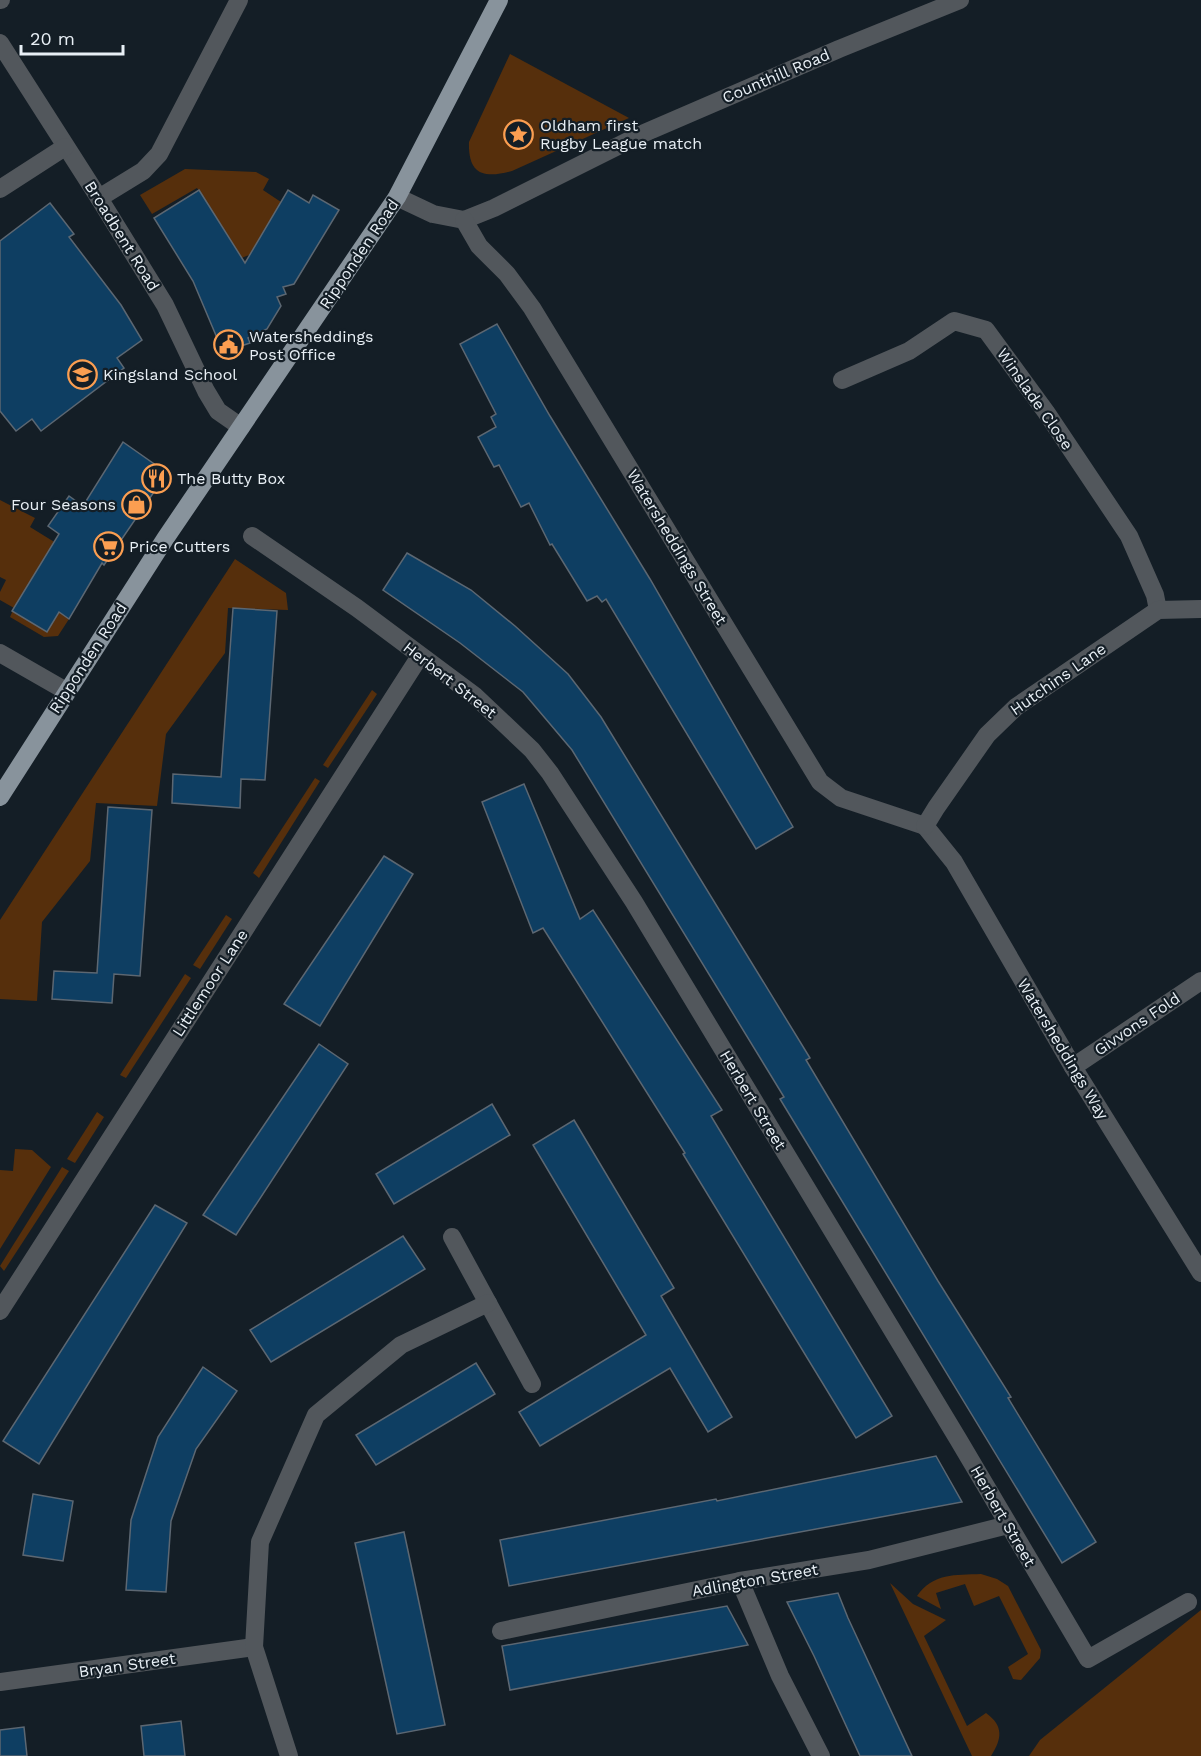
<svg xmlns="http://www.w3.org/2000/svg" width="1201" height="1756" viewBox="0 0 1201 1756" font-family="'Work Sans',sans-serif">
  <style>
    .green { fill: #562f0c }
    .building { fill: #0e3e62; stroke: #5c6772; stroke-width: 1.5 }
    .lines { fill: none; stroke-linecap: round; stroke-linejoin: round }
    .street { stroke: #52575c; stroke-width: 18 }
    .primary { stroke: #88939c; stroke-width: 18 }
    .labels { text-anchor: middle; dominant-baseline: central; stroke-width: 4.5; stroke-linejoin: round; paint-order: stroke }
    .street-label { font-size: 16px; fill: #e8eff5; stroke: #141e26 }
    .poi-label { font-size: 16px; fill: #e8eff5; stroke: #141e26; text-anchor: start }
  </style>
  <rect width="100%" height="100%" fill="#141e26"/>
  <!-- green -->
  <g class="green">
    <path d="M 510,54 L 629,118 L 512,171 C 483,179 468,174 469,142 Z"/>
    <path d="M 185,169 L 256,172 L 269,179 L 263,190 L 281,202 L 274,245 L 224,265 L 215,249 L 231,240 L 197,188 L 152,214 L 140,195 Z"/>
    <path d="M 0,500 L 35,518 L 30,527 L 90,564 L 53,555 L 47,632 L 59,612 L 69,619 L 58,636 L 44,637 L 10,617 L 14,608 L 0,600 L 0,592 L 6,580 L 0,577 Z"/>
    <path d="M 235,559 L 286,593 L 288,610 L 228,608 L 225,653 L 166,734 L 157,806 L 96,803 L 90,861 L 42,922 L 37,1001 L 0,999 L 0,920 Z"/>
    <path d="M 372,690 L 377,694 L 328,768 L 323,765 Z"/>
    <path d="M 315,778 L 320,781 L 259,878 L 253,873 Z"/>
    <path d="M 226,915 L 232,919 L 200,969 L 193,965 Z"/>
    <path d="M 185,974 L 191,978 L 126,1078 L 120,1075 Z"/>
    <path d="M 97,1112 L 104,1117 L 75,1163 L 67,1159 Z"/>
    <path d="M 15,1149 L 32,1150 L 51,1167 L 0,1249 L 0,1170 L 13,1171 Z"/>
    <path d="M 62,1167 L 69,1171 L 4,1271 L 0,1266 Z"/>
    <path d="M 981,1574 L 997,1579 L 1008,1586 L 1041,1650 L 1040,1658 L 1021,1680 L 1013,1679 L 1008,1667 L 1028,1654 L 999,1596 L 974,1606 L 965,1584 L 936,1593 L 941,1609 L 917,1596 C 933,1573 955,1575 981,1574 Z"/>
    <path d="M 890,1583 L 913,1604 L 946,1620 L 924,1636 L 967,1726 L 986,1713 C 1004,1726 1002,1739 991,1756 L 972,1756 Z"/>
    <path d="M 1201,1610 L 1201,1756 L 1029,1756 L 1040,1740 Z"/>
  </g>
  <!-- building -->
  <g class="building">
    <path d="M 199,190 L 245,263 L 288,190 L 309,203 L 313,195 L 339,210 L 294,284 L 283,287 L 286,294 L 277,297 L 281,306 L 267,329 L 248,338 L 250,343 L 223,352 L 193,281 L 154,218 Z"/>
    <path d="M 50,203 L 74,234 L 69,237 L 121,305 L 142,340 L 117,358 L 124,368 L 41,431 L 32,419 L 16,431 L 0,411 L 0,241 Z"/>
    <path d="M 497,324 L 550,416 L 650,579 L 793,827 L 756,849 L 606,599 L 602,602 L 597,596 L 587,601 L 552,544 L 550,545 L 529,503 L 521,507 L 499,465 L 494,467 L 478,437 L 496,427 L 491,417 L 496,414 L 460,344 Z"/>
    <path d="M 123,442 L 167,473 L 104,565 L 102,563 L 69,619 L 59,612 L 47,632 L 12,611 L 59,534 L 48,526 L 69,496 L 83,506 Z"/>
    <path d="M 407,553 L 471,590 L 515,626 L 568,674 L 601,717 L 810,1058 L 806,1060 L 938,1281 L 1011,1397 L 1008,1398 L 1096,1542 L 1062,1563 L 780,1099 L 784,1097 L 572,750 L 523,692 L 460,643 L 383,590 Z"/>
    <path d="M 233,608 L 277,611 L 265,780 L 241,779 L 240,808 L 172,803 L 173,774 L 221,777 Z"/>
    <path d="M 524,784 L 580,919 L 593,910 L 722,1110 L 711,1116 L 892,1416 L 856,1438 L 683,1154 L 685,1153 L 543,928 L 533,933 L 482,802 Z"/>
    <path d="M 108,807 L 152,810 L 140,976 L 114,974 L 112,1003 L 52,999 L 54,971 L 97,973 Z"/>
    <path d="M 384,856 L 413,874 L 320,1026 L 284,1004 Z"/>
    <path d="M 319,1044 L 348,1064 L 236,1235 L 203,1215 Z"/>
    <path d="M 492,1104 L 510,1135 L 394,1204 L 376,1174 Z"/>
    <path d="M 574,1120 L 674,1288 L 661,1296 L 732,1417 L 708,1432 L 670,1368 L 540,1446 L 519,1412 L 646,1335 L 533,1145 Z"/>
    <path d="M 155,1205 L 187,1223 L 39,1464 L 3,1441 Z"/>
    <path d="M 403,1236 L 425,1269 L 271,1362 L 250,1330 Z"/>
    <path d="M 476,1363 L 495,1394 L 376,1465 L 356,1435 Z"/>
    <path d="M 203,1367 L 237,1391 L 196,1449 L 171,1521 L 166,1592 L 126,1590 L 131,1520 L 158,1437 Z"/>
    <path d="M 936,1456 L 962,1502 L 509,1586 L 500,1540 L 716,1499 L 717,1501 Z"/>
    <path d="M 33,1494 L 73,1501 L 63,1561 L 23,1555 Z"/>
    <path d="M 404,1532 L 445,1725 L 397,1734 L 355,1543 Z"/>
    <path d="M 838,1593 L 848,1618 L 912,1756 L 860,1756 L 814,1656 L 787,1602 Z"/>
    <path d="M 727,1606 L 748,1645 L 510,1690 L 502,1646 Z"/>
    <path d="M 181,1721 L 185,1756 L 144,1756 L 141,1726 Z"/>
    <path d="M 24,1727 L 27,1756 L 0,1756 L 0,1730 Z"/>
  </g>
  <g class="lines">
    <!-- street -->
    <g class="street">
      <path d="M 0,0 L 1,0"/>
      <path d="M 0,43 L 99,198 L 165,305 L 206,391 L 218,411 L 241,427"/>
      <path d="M 0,189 L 65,147"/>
      <path d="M 397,197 L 433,214 L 464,220 L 494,208 L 642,134 L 839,49 L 960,0"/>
      <path d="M 99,198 L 143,171 L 159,154 L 239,0"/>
      <path d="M 464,220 L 479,246 L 507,274 L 532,308 L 820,782 L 841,798 L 925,826"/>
      <path d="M 842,380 L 909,351 L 954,321 L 986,330 L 1046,412 L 1129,536 L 1155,595 L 1158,610"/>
      <path d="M 252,536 L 357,608 L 475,696 L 532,750 L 550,773 L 634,902 L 958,1439 L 1088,1659 L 1188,1602"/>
      <path d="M 0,653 L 66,691"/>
      <path d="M 925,826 L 954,862 L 1073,1067 L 1201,1273"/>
      <path d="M 925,826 L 936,808 L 987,735 L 1016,707 L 1158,610 L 1201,609"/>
      <path d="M 1073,1067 L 1201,981"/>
      <path d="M 452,1237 L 532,1384"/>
      <path d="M 0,1311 L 420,656"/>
      <path d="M 740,1581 L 780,1676 L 821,1756"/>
      <path d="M 501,1631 L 740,1581 L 869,1560 L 1008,1525"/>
      <path d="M 0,1682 L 254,1647"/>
      <path d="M 289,1756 L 254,1647 L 260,1542 L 316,1415 L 401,1345 L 488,1303"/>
    </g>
    <!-- primary -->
    <path class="primary" d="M 0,797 L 165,539 L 397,197 L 499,0"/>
  </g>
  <!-- icons -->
  <defs>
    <symbol id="sight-ring" viewBox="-11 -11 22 22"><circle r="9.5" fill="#141e26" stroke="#fb9e51" stroke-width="1.5"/><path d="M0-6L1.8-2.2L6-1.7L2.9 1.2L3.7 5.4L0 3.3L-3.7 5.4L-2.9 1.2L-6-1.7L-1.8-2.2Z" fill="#fb9e51"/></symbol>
    <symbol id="civic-ring" viewBox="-11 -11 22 22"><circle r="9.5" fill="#141e26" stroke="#fb9e51" stroke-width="1.5"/><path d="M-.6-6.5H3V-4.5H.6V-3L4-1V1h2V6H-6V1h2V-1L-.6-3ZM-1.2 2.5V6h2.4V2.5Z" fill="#fb9e51"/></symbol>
    <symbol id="school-ring" viewBox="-11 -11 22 22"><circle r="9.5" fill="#141e26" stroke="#fb9e51" stroke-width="1.5"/><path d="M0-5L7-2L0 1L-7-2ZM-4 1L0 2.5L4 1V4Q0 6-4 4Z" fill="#fb9e51"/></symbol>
    <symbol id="restaurant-ring" viewBox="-11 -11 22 22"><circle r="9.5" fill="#141e26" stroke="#fb9e51" stroke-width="1.5"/><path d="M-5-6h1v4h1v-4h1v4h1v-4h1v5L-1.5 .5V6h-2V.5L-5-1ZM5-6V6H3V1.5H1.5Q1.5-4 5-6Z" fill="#fb9e51"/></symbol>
    <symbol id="shop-ring" viewBox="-11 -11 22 22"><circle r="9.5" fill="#141e26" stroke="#fb9e51" stroke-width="1.5"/><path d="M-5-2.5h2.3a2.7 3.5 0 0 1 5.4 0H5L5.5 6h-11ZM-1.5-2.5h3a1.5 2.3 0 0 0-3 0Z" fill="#fb9e51"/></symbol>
    <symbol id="supermarket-ring" viewBox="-11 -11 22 22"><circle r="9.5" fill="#141e26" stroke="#fb9e51" stroke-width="1.5"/><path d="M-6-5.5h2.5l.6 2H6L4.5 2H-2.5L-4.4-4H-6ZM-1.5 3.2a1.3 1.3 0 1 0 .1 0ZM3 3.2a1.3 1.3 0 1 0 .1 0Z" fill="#fb9e51"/></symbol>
  </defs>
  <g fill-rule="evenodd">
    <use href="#sight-ring" x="502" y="118" width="33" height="33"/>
    <use href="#civic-ring" x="212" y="328" width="33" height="33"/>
    <use href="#school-ring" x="66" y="358" width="33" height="33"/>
    <use href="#restaurant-ring" x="140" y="462" width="33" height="33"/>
    <use href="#shop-ring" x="120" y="488" width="33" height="33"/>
    <use href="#supermarket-ring" x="92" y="530" width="33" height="33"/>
  </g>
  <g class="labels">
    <!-- street labels -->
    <g class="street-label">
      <text transform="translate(776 76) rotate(-23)">Counthill Road</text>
      <text transform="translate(122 236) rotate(58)">Broadbent Road</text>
      <text transform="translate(359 254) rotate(-56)">Ripponden Road</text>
      <text transform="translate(1035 399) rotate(55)">Winslade Close</text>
      <text transform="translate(677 547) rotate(59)">Watersheddings Street</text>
      <text transform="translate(88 658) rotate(-57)">Ripponden Road</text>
      <text transform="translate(1058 679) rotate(-35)">Hutchins Lane</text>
      <text transform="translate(450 680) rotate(38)">Herbert Street</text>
      <text transform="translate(210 983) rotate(-57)">Littlemoor Lane</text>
      <text transform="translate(1137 1024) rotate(-34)">Givvons Fold</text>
      <text transform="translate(1063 1049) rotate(59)">Watersheddings Way</text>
      <text transform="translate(753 1100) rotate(59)">Herbert Street</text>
      <text transform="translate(1003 1516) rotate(60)">Herbert Street</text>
      <text transform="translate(755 1580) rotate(-10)">Adlington Street</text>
      <text transform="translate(127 1665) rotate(-8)">Bryan Street</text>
    </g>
    <!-- poi labels -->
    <g class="poi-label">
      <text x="540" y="125">Oldham first<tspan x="540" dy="18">Rugby League match</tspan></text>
      <text x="249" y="336">Watersheddings<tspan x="249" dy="18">Post Office</tspan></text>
      <text x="103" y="374">Kingsland School</text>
      <text x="177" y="478">The Butty Box</text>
      <text x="116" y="504" text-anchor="end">Four Seasons</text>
      <text x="129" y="546">Price Cutters</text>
    </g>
  </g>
  <!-- scale -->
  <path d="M21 45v9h102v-9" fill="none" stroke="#e8eff5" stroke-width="3"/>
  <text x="30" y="45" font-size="18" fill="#e8eff5" stroke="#141e26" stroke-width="4.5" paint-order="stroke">20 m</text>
</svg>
